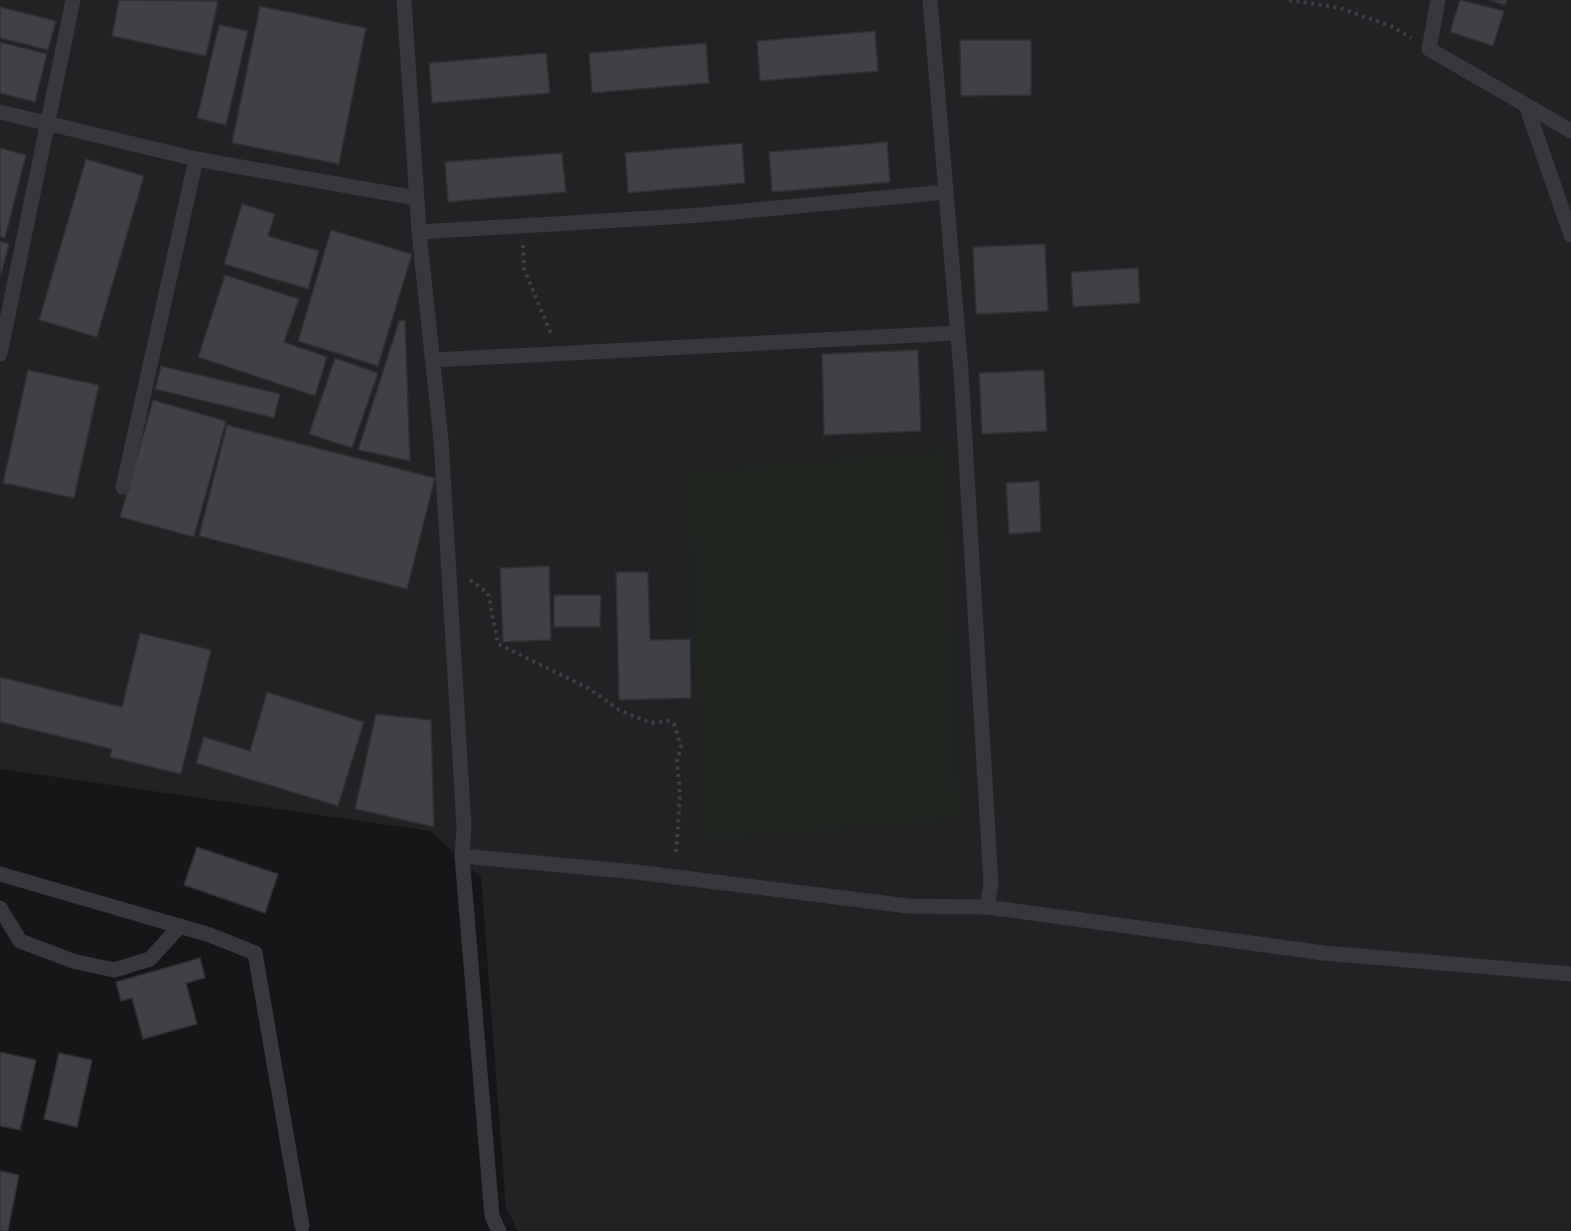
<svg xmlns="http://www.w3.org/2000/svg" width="1571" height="1231" viewBox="0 0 1571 1231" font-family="'Nunito Sans',sans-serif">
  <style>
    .built { fill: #222225 }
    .green { fill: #1e261f }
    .building { fill: #404145; stroke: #303034; stroke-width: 1.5 }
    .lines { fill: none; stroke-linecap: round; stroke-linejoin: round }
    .path { stroke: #3d3f44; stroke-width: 4; stroke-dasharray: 3 4.5; stroke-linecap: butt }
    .service { stroke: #37383d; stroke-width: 15 }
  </style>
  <rect width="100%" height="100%" fill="#161618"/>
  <!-- built -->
  <path class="built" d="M 0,0 L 1571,0 L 1571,1231 L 518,1231 L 506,1208 L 481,877 L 430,831 L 0,769 Z"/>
  <!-- green -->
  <path class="green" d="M 945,451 L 957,818 L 707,839 L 688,473 Z"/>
  <!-- building -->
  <g class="building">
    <path d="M 119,0 L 218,1 L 206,56 L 112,36 Z"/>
    <path d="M 1460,0 L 1504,11 L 1493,46 L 1450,32 Z"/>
    <path d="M 1489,0 L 1507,0 L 1505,5 Z"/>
    <path d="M 260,6 L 366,28 L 339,164 L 232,143 Z"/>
    <path d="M 0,7 L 56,21 L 48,50 L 0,38 Z"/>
    <path d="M 219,25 L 248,31 L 226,125 L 197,118 Z"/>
    <path d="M 875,31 L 878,71 L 760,81 L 757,41 Z"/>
    <path d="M 960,40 L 1031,40 L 1031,95 L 961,96 Z"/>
    <path d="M 0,42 L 47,54 L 35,102 L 0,93 Z"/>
    <path d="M 706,43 L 709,83 L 592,93 L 589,53 Z"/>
    <path d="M 546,53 L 550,93 L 432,103 L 429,63 Z"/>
    <path d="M 887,142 L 890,182 L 772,192 L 769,152 Z"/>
    <path d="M 742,143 L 745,183 L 628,193 L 625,153 Z"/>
    <path d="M 0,148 L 26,155 L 5,238 L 0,236 Z"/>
    <path d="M 562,153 L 566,192 L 448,202 L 445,162 Z"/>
    <path d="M 86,159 L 144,176 L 97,337 L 39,320 Z"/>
    <path d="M 242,204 L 275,214 L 268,236 L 319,251 L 308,289 L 224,264 Z"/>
    <path d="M 331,230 L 412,254 L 378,366 L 298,341 Z"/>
    <path d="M 0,241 L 9,244 L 0,278 Z"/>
    <path d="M 1045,244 L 1048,311 L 976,314 L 973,247 Z"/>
    <path d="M 1138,268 L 1140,303 L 1073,307 L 1071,272 Z"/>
    <path d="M 225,275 L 299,299 L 284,342 L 327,357 L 315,396 L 198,357 Z"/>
    <path d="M 405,320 L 410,461 L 358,450 L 399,321 Z"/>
    <path d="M 918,350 L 921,431 L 824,435 L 822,354 Z"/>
    <path d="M 335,358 L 378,373 L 352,448 L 309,434 Z"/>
    <path d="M 161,366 L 280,394 L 274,418 L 155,389 Z"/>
    <path d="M 28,370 L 99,385 L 74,498 L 3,483 Z"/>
    <path d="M 1044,370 L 1047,431 L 982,434 L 979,373 Z"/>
    <path d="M 153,400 L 226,421 L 194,537 L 120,517 Z"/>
    <path d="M 227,425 L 435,478 L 407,589 L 199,536 Z"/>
    <path d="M 1039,481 L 1041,532 L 1009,534 L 1006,483 Z"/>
    <path d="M 549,566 L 551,640 L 503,642 L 500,568 Z"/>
    <path d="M 616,572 L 648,572 L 650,640 L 690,639 L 691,698 L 619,700 Z"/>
    <path d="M 554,595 L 601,595 L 600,627 L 554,627 Z"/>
    <path d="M 140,633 L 211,650 L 181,774 L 110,757 L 112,749 L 0,722 L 0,677 L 122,707 Z"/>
    <path d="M 267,692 L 364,722 L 338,806 L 196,763 L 204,737 L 250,751 Z"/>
    <path d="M 376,714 L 431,720 L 434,827 L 355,809 Z"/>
    <path d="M 197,847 L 278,874 L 265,913 L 184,885 Z"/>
    <path d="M 200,958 L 205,978 L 186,983 L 197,1024 L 143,1039 L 132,998 L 121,1001 L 116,982 Z"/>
    <path d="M 0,1052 L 36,1060 L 20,1130 L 0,1126 Z"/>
    <path d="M 59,1053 L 92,1060 L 77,1127 L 44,1119 Z"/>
    <path d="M 0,1171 L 19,1175 L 8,1231 L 0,1231 Z"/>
  </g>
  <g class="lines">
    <!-- path -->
    <g class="path">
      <path d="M 1289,0 L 1340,8 L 1391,26 L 1411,38"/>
      <path d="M 523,245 L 524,269 L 551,334"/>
      <path d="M 470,580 L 488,593 L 498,644 L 590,689 L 619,710 L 651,723 L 667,721 L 674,724 L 681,746 L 677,761 L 680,796 L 676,855"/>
    </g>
    <!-- service -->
    <g class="service">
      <path d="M 404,0 L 419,232 L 441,440 L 464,827 L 462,856 L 492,1216 L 499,1231"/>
      <path d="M 930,0 L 961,372 L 991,884 L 987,907"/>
      <path d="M 1438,0 L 1429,49 L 1571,131"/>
      <path d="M 1527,108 L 1571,235"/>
      <path d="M 0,112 L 196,159 L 416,198"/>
      <path d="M 419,232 L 702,215 L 946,192"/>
      <path d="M 0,354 L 73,0"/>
      <path d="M 433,360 L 957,333"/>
      <path d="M 123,487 L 196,159"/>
      <path d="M 462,856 L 636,872 L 908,906 L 987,907 L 1324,953 L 1571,974"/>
      <path d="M 0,874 L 210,935 L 255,953 L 302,1226"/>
      <path d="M 0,908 L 20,941 L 73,961 L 114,970 L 150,959 L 180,926"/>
    </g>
  </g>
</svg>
